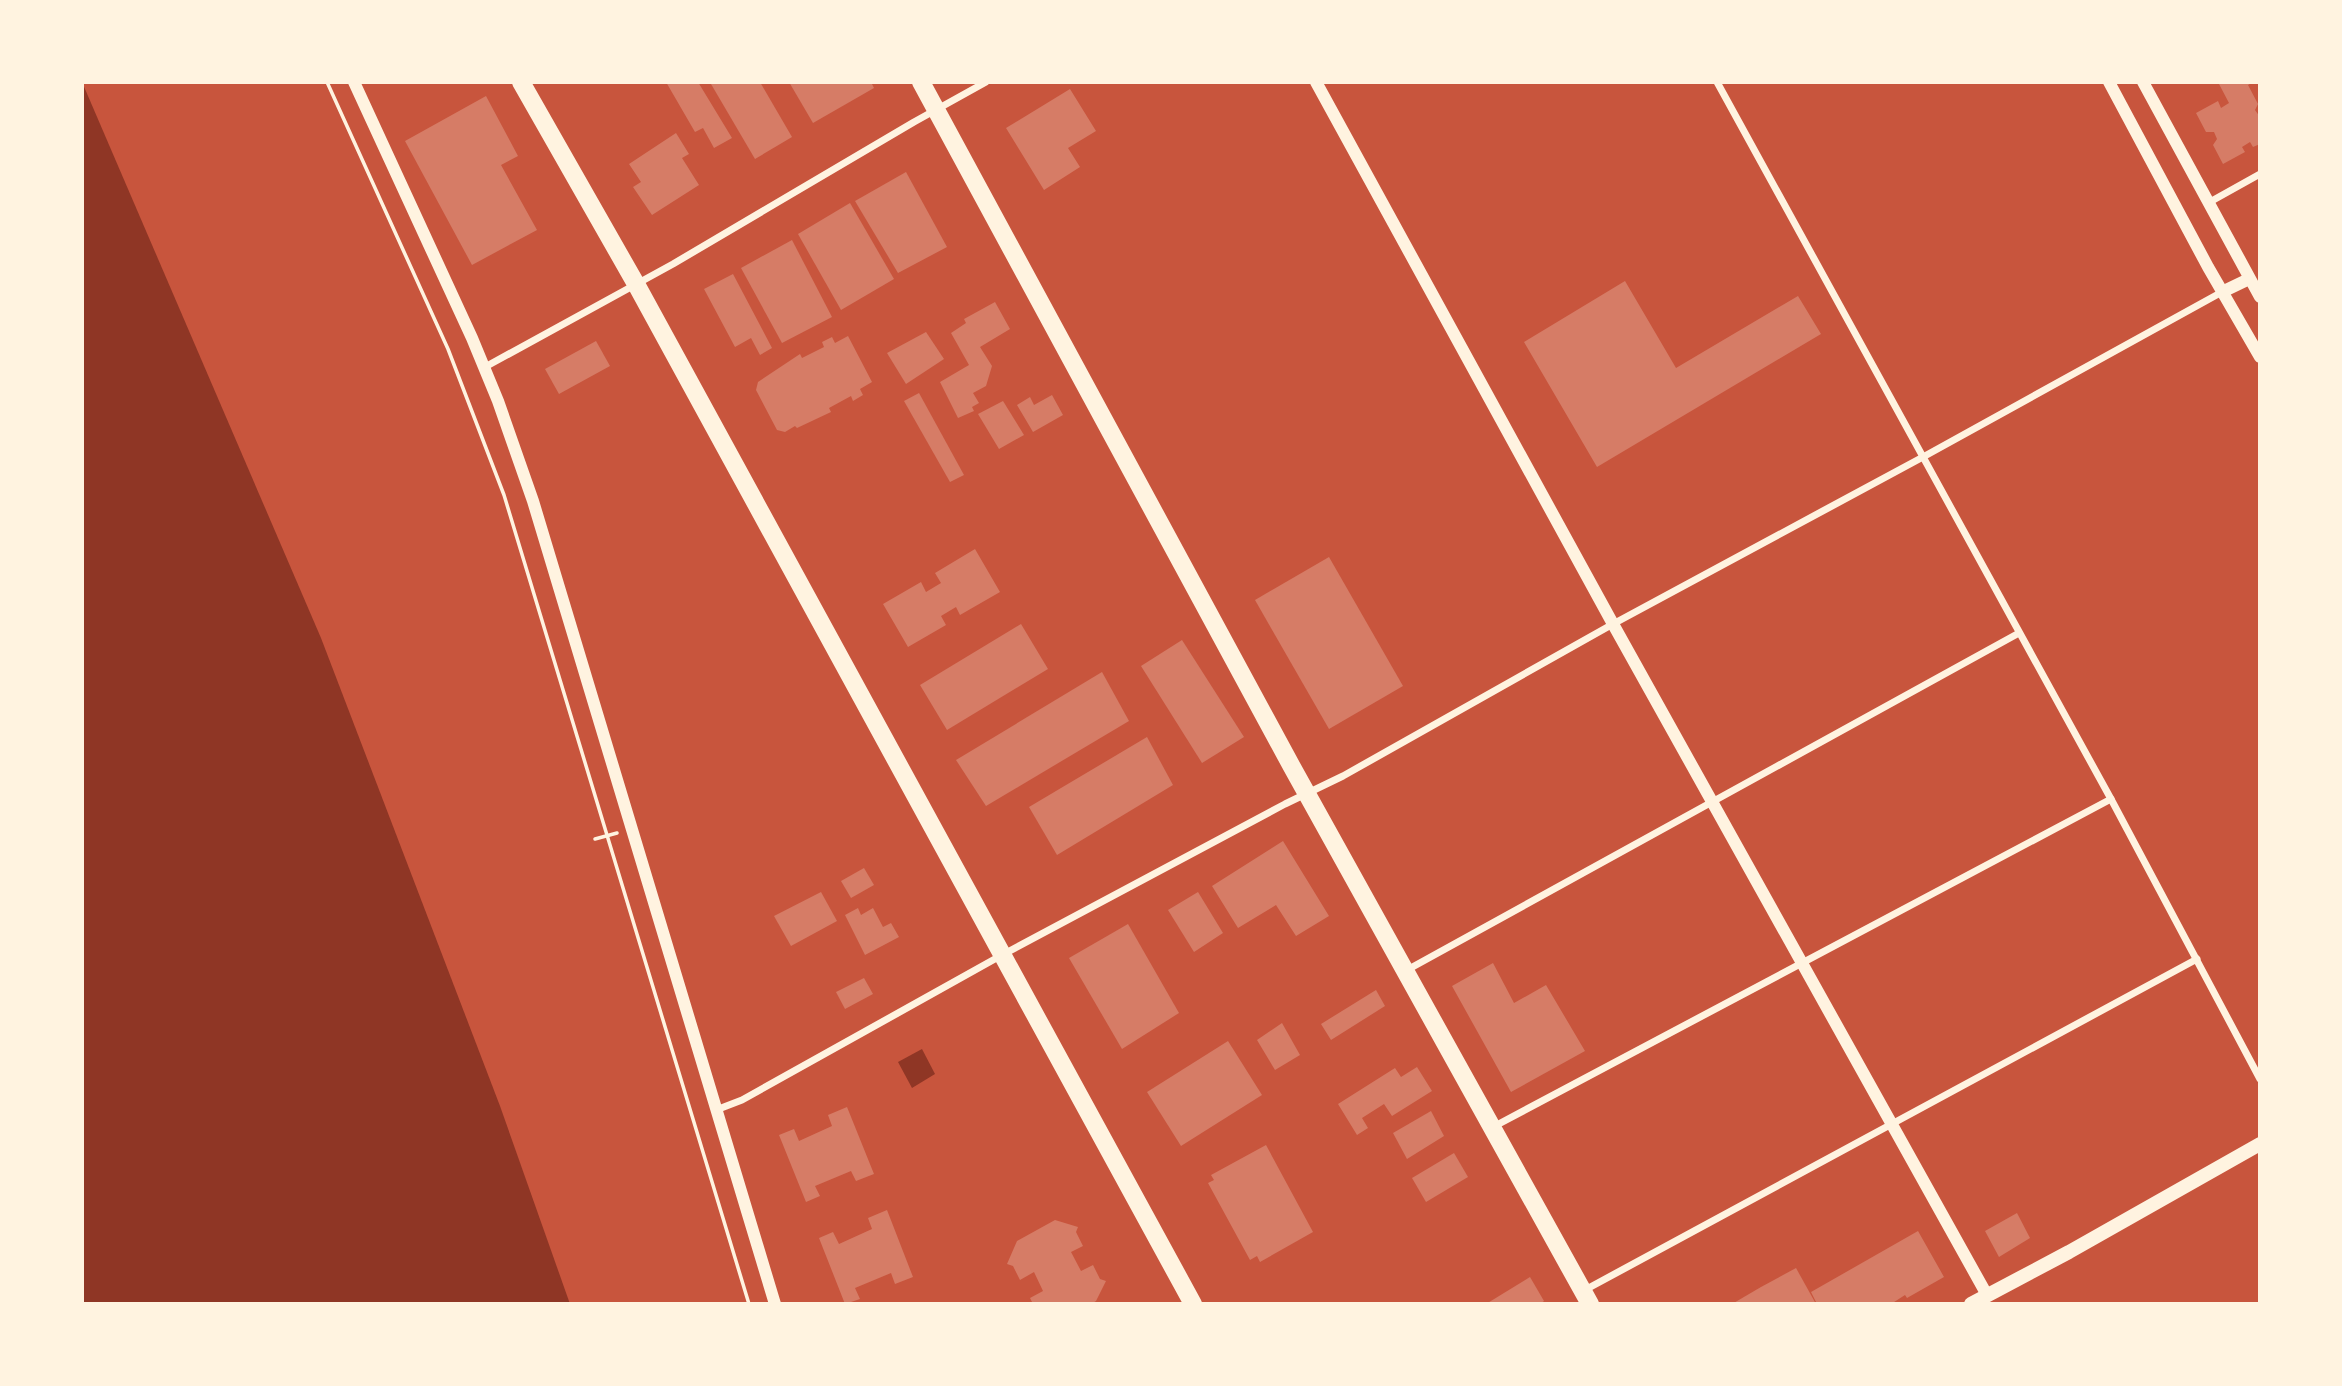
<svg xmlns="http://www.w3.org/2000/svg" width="2342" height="1386" viewBox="0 0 2342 1386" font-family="Quicksand,sans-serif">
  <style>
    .water { fill: #8f3625 }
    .building { fill: #d67c66 }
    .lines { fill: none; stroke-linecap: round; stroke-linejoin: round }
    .path { stroke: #fff3e0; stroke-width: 3.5 }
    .minor { stroke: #fff3e0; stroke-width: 7 }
    .tertiary { stroke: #fff3e0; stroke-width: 12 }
    .secondary { stroke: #fff3e0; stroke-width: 14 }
    .primary { stroke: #fff3e0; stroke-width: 18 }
  </style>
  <rect width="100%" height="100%" fill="#c8553d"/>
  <!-- water -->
  <g class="water">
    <path d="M 82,82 L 321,638 L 500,1106 L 570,1304 L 82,1304 Z"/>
    <path d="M 922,1049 L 935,1074 L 912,1088 L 898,1062 Z"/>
  </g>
  <!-- building -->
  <g class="building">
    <path d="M 666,82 L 698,82 L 732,138 L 714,148 L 703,128 L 695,132 Z"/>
    <path d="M 714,82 L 760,82 L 792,137 L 755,159 L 711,84 Z"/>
    <path d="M 789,82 L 871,82 L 874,88 L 813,123 Z"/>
    <path d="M 2220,82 L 2253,82 L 2248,85 L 2258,104 L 2255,110 L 2260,117 L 2260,144 L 2253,147 L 2250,142 L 2242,147 L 2245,152 L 2223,164 L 2213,145 L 2217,139 L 2214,132 L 2206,132 L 2196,113 L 2218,101 L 2221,108 L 2229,103 L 2219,84 Z"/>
    <path d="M 1070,89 L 1096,131 L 1068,148 L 1080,167 L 1044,190 L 1006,128 Z"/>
    <path d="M 486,96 L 518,156 L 501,165 L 537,230 L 472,265 L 405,141 Z"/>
    <path d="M 676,133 L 689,154 L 682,158 L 699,185 L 652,215 L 633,187 L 641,182 L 629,164 Z"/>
    <path d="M 906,172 L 947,247 L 898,273 L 855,201 Z"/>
    <path d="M 850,203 L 894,279 L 841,310 L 798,234 Z"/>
    <path d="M 792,240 L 832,317 L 782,343 L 741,268 Z"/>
    <path d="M 733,274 L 772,348 L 760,355 L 751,338 L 735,347 L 704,289 Z"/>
    <path d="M 1625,281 L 1676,368 L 1798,296 L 1821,334 L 1597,467 L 1524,342 Z"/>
    <path d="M 995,302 L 1010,329 L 980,347 L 992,366 L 986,386 L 973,393 L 979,403 L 972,407 L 974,411 L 958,418 L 940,382 L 969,365 L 951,333 L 966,323 L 964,319 Z"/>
    <path d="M 926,332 L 944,359 L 906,384 L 887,353 Z"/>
    <path d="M 848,336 L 872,382 L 860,389 L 863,395 L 853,401 L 851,396 L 829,408 L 831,412 L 797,428 L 795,426 L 785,432 L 777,430 L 756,390 L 758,382 L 800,354 L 802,358 L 824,347 L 822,342 L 832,337 L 835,343 Z"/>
    <path d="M 596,341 L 610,366 L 559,394 L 545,369 Z"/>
    <path d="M 919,393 L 964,475 L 950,482 L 904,401 Z"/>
    <path d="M 1052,395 L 1063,415 L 1033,432 L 1017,405 L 1030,397 L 1034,405 Z"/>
    <path d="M 1003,401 L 1024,435 L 999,449 L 978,414 Z"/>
    <path d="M 975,549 L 1000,592 L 960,615 L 956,607 L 941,616 L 946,625 L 908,647 L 883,604 L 921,582 L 926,592 L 941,583 L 935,573 Z"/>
    <path d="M 1329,557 L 1403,686 L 1329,729 L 1255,600 Z"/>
    <path d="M 1021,624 L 1048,669 L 947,730 L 920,685 Z"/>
    <path d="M 1182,640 L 1244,737 L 1202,763 L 1141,666 Z"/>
    <path d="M 1102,672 L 1129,721 L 986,806 L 956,760 Z"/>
    <path d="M 1147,737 L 1173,785 L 1057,855 L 1029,807 Z"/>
    <path d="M 1283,841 L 1329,916 L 1296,936 L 1276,905 L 1238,928 L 1212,886 Z"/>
    <path d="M 864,868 L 874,885 L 851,898 L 841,881 Z"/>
    <path d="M 821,892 L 837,921 L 791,946 L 774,916 Z"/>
    <path d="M 1198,892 L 1223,933 L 1194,952 L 1168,910 Z"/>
    <path d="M 858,908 L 861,915 L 873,908 L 883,927 L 891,923 L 899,937 L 865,955 L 845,915 Z"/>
    <path d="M 1128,924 L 1179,1013 L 1122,1049 L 1069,958 Z"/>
    <path d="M 1493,963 L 1514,1003 L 1546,985 L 1585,1051 L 1511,1092 L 1452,986 Z"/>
    <path d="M 864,978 L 873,994 L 845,1009 L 836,992 Z"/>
    <path d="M 1376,990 L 1385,1006 L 1331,1040 L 1321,1024 Z"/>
    <path d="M 1282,1023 L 1300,1055 L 1275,1070 L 1257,1040 Z"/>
    <path d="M 1228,1041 L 1262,1095 L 1181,1146 L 1147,1092 Z"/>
    <path d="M 1417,1067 L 1432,1091 L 1392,1116 L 1384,1104 L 1362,1118 L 1368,1128 L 1357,1135 L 1338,1104 L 1395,1068 L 1401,1077 Z"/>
    <path d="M 847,1107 L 874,1174 L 856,1181 L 851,1171 L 815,1186 L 820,1196 L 806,1202 L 779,1135 L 794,1129 L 799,1141 L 832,1126 L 828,1115 Z"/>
    <path d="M 1431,1111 L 1444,1136 L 1407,1159 L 1393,1133 Z"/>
    <path d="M 1266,1145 L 1313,1232 L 1260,1262 L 1257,1256 L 1250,1260 L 1208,1183 L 1214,1180 L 1211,1175 Z"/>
    <path d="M 1454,1153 L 1468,1177 L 1426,1202 L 1412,1178 Z"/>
    <path d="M 887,1210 L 913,1277 L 895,1284 L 891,1273 L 855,1288 L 860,1299 L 845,1304 L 819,1238 L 833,1232 L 839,1244 L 872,1229 L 868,1218 Z"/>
    <path d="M 2017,1213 L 2030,1238 L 1999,1257 L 1985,1231 Z"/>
    <path d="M 1055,1220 L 1078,1227 L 1076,1232 L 1083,1246 L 1071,1252 L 1081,1271 L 1093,1265 L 1100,1279 L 1106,1281 L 1096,1301 L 1091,1304 L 1033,1304 L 1030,1298 L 1043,1291 L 1034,1272 L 1020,1280 L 1013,1266 L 1007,1264 L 1017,1241 Z"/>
    <path d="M 1918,1231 L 1944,1277 L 1907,1298 L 1905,1295 L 1891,1304 L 1817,1304 L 1811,1292 Z"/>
    <path d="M 1796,1268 L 1816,1304 L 1732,1304 L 1761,1287 Z"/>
    <path d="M 1530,1277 L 1544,1301 L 1540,1304 L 1486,1304 Z"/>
  </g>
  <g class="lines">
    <!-- path -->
    <g class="path">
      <path d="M 327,82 L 448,349 L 504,495 L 749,1304"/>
      <path d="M 595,839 L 617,833"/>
    </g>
    <!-- minor -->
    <g class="minor">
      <path d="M 1717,82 L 2111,799 L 2260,1079"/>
      <path d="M 2208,203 L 2260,174"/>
      <path d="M 485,367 L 673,264 L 914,122 L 986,82"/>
      <path d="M 1407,970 L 2019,633"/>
      <path d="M 716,1110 L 742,1100 L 1002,955 L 1285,804 L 1343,776 L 1613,624 L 1923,457 L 2222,292"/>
      <path d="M 1493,1127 L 2111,799"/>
      <path d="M 1583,1291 L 2197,959"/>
    </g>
    <!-- tertiary -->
    <g class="tertiary">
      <path d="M 354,82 L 472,338 L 498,401 L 533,501 L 775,1304"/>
      <path d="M 1316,82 L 1613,624 L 1987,1295"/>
      <path d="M 2109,82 L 2208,267 L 2260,357"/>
      <path d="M 2143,82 L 2260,297"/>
      <path d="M 2222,292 L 2249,279"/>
    </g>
    <!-- secondary -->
    <path class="secondary" d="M 1971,1304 L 2069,1252 L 2260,1144"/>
    <!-- primary -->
    <g class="primary">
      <path d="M 521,82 L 636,284 L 1193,1304"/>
      <path d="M 921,82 L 1292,767 L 1590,1304"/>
    </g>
  </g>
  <!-- border -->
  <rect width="2342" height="1386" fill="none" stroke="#fff3e0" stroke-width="168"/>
</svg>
